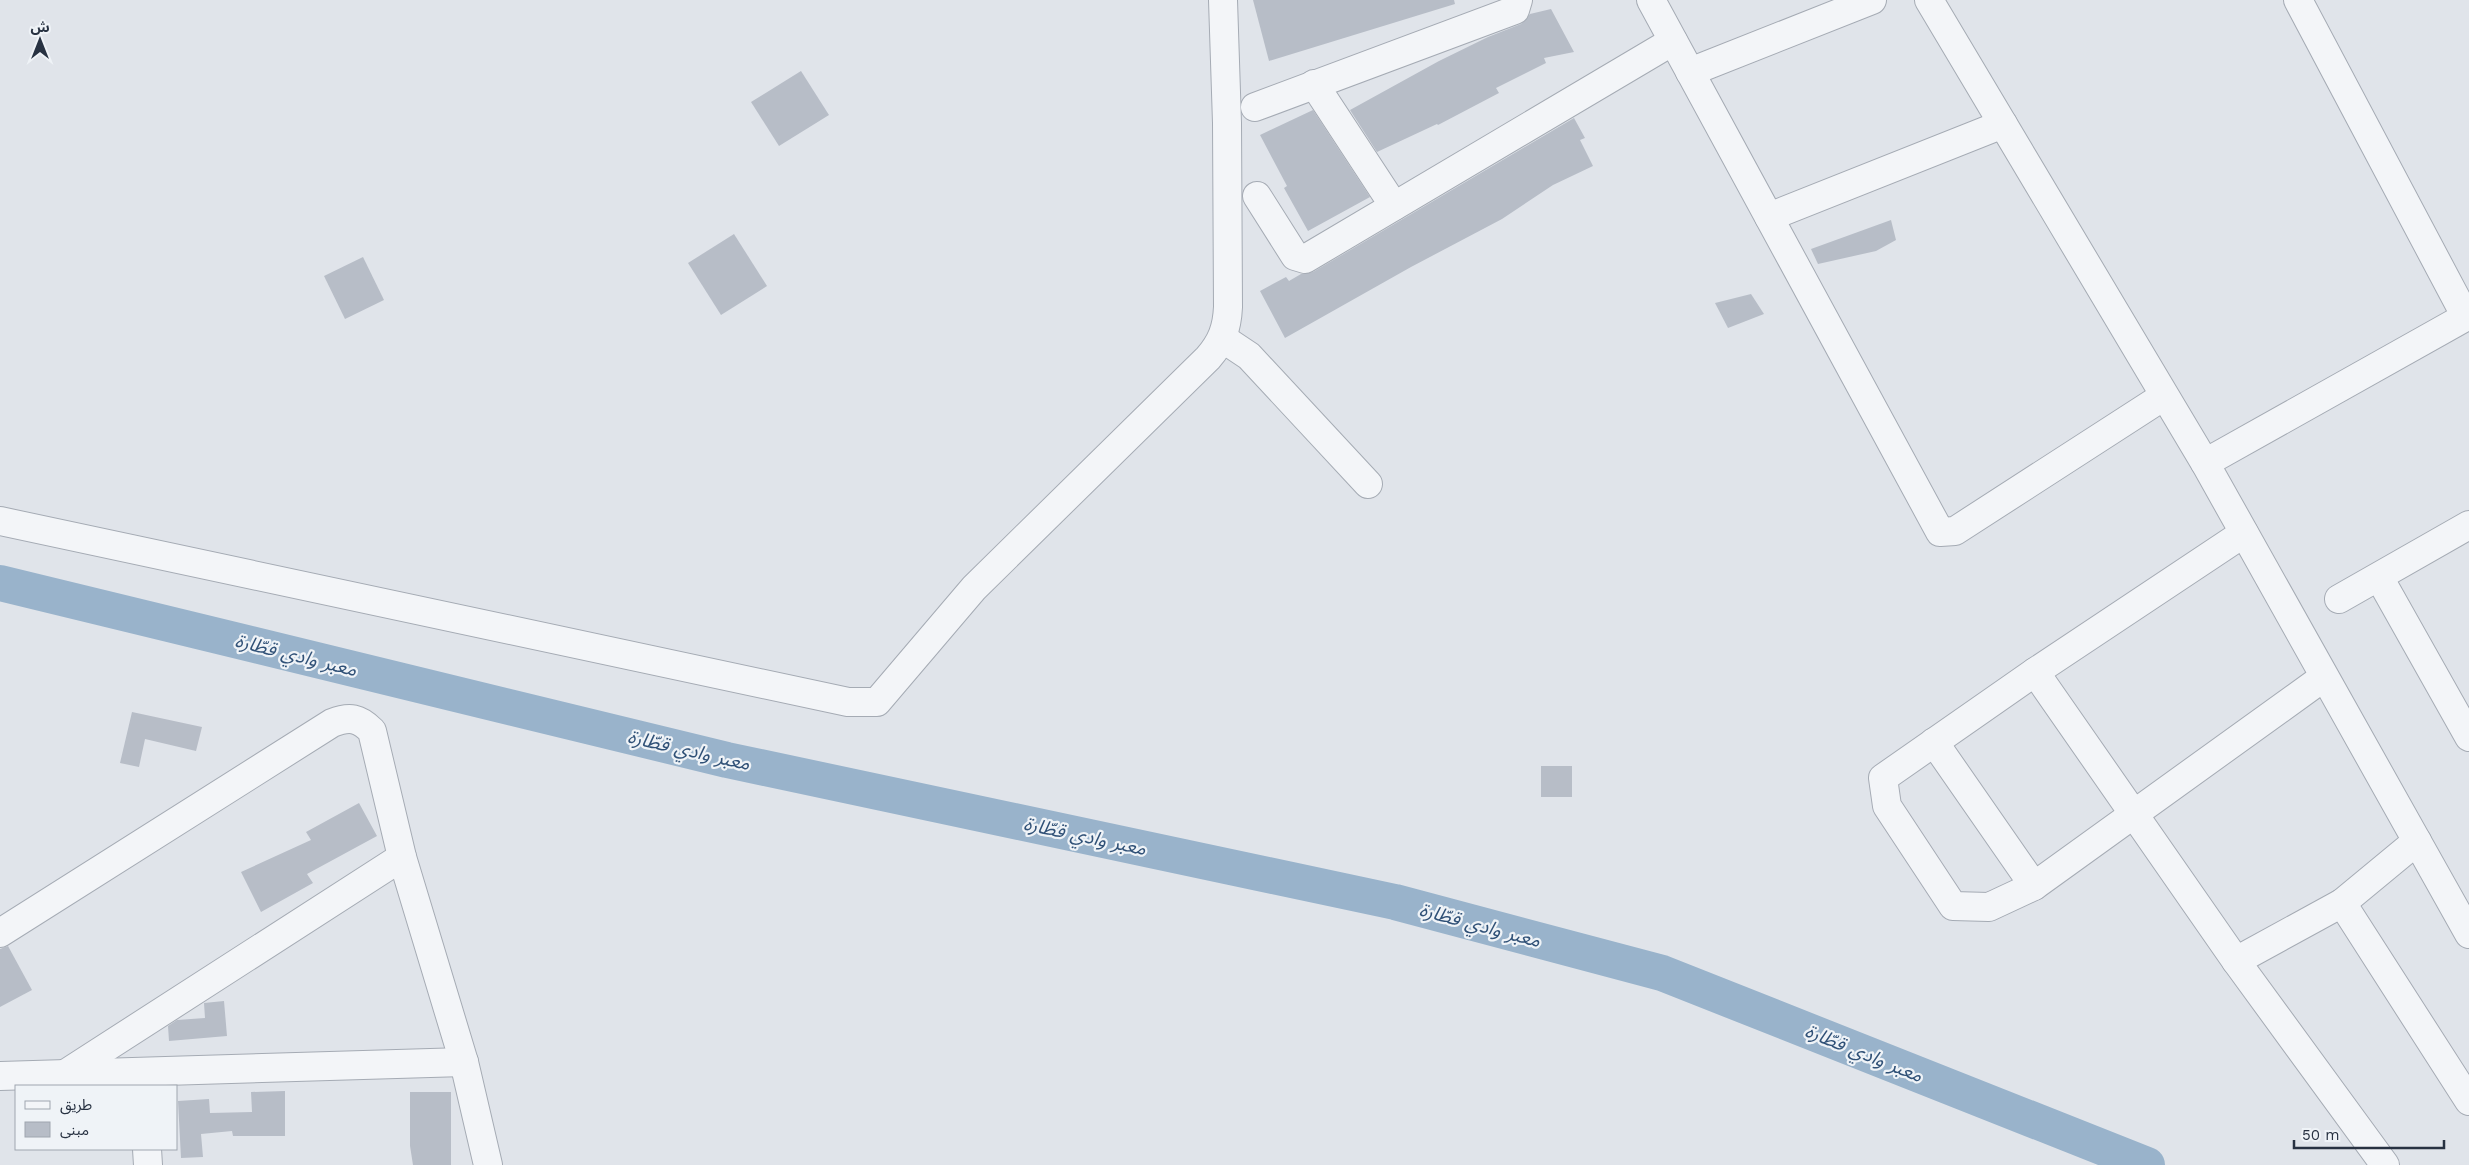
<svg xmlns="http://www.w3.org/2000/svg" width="2469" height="1165" viewBox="0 0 2469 1165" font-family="'Work Sans','Noto Sans Arabic',sans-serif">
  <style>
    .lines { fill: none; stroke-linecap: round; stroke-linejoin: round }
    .river { stroke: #99b3cb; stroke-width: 36 }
    .building { fill: #b7bdc7 }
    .minor-casing { stroke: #a5abb4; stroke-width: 30 }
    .minor { stroke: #f3f5f8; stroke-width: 28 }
    .labels { text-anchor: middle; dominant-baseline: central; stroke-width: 4.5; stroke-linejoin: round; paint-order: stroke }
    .water-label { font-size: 19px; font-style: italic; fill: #305177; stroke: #eff3f7 }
  </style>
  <rect width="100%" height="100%" fill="#e0e4ea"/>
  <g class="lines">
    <!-- river -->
    <path class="river" d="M 0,583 L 727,760 L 1395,902 L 1662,973 L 2147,1165"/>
  </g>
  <!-- building -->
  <g class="building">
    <path d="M 1253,0 L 1454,0 L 1455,4 L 1269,61 Z"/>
    <path d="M 1551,9 L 1574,52 L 1544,58 L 1546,63 L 1496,88 L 1499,93 L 1438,125 L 1437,124 L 1377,152 L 1350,110 L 1439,61 L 1488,37 L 1521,24 L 1530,14 Z"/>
    <path d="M 801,71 L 829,115 L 779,146 L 751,102 Z"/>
    <path d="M 1313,110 L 1370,197 L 1308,231 L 1284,188 L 1287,186 L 1260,135 Z"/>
    <path d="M 1574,118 L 1585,138 L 1580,140 L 1593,166 L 1553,185 L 1502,219 L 1411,267 L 1285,338 L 1260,291 L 1286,277 L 1289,281 L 1301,274 L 1313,272 Z"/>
    <path d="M 1891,220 L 1896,240 L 1876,251 L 1818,264 L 1811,249 Z"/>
    <path d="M 734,234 L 767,286 L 721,315 L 688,263 Z"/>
    <path d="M 363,257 L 384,300 L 345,319 L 324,276 Z"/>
    <path d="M 1751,294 L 1764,314 L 1728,328 L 1715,303 Z"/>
    <path d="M 132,712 L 202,727 L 196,751 L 145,739 L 139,767 L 120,763 Z"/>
    <rect x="1541" y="766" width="31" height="31"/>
    <path d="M 359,803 L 377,836 L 307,874 L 313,883 L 261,912 L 241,872 L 311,840 L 306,832 Z"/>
    <path d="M 8,946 L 32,990 L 0,1007 L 0,949 Z"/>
    <path d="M 224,1001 L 227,1036 L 169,1041 L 168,1026 L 177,1020 L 205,1018 L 204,1003 Z"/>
    <path d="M 285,1091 L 285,1136 L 233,1136 L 232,1131 L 201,1134 L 203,1157 L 181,1158 L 178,1101 L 209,1099 L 210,1113 L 252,1112 L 251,1092 Z"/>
    <path d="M 410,1092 L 451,1092 L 451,1165 L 413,1165 L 410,1146 Z"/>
  </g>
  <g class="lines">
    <defs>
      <g id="minor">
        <path d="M 1651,0 L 1940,532 L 1955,531 L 2164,396"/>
        <path d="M 1929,0 L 2205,463 L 2469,934"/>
        <path d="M 2298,0 L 2466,317"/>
        <path d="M 1690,72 L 1872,0"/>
        <path d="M 1314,84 L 1394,206"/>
        <path d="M 1255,107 L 1515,10 L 1518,0"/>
        <path d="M 1257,196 L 1295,256 L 1305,259 L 1673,41"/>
        <path d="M 1769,217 L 2003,124"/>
        <path d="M 1222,338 L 1249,356 L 1368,484"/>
        <path d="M 2205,463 L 2469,315"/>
        <path d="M 0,521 L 848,702 L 877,702 L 974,588 L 1208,358 C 1222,342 1227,328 1228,307 L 1227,123 L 1223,0"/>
        <path d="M 2244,533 L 2035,672 L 1883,778 L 1887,806 L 1953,906 L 1989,907 L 2034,886 L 2324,677"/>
        <path d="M 2379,577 L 2469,737"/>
        <path d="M 2339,599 L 2469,525"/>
        <path d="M 2035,672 L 2236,961 L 2385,1165"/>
        <path d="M 1934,742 L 2034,886"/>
        <path d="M 2342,903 L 2469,1101"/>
        <path d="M 0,933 L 332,723 C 350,716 359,718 372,731 L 402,857 L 464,1062 L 488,1165"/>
        <path d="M 2236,961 L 2342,903 L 2417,841"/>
        <path d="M 65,1074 L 402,857"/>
        <path d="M 0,1076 L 464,1062"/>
        <path d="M 147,1149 L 148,1165"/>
      </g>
    </defs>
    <!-- minor casing -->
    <use href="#minor" class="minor-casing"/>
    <!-- minor -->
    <use href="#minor" class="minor"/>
  </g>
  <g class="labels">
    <!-- water labels -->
    <g class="water-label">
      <text transform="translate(296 655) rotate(14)">معبر وادي قطّارة</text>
      <text transform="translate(689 750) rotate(13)">معبر وادي قطّارة</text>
      <text transform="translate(1085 836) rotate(12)">معبر وادي قطّارة</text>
      <text transform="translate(1480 925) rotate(15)">معبر وادي قطّارة</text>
      <text transform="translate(1864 1053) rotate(22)">معبر وادي قطّارة</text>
    </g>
  </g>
  <!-- legend -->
  <rect x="15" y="1085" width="162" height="65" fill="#eff3f7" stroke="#9fa6af"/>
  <rect x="25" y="1101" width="25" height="8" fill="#f3f5f8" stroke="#9fa6af"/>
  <text x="60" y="1110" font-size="15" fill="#283242">طريق</text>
  <rect x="25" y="1122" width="25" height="15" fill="#b7bdc7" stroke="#9fa6af"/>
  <text x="60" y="1135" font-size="15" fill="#283242">مبنى</text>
  <!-- north arrow -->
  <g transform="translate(40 40)" stroke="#eff3f7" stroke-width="4" paint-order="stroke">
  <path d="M0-4L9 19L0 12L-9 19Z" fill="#283242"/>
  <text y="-8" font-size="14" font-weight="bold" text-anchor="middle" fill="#283242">ش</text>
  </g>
  <!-- scale -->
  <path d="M2294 1140v8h150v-8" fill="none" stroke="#283242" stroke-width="2.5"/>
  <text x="2302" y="1140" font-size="15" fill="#283242" stroke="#eff3f7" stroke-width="4" paint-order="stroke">50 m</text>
</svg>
